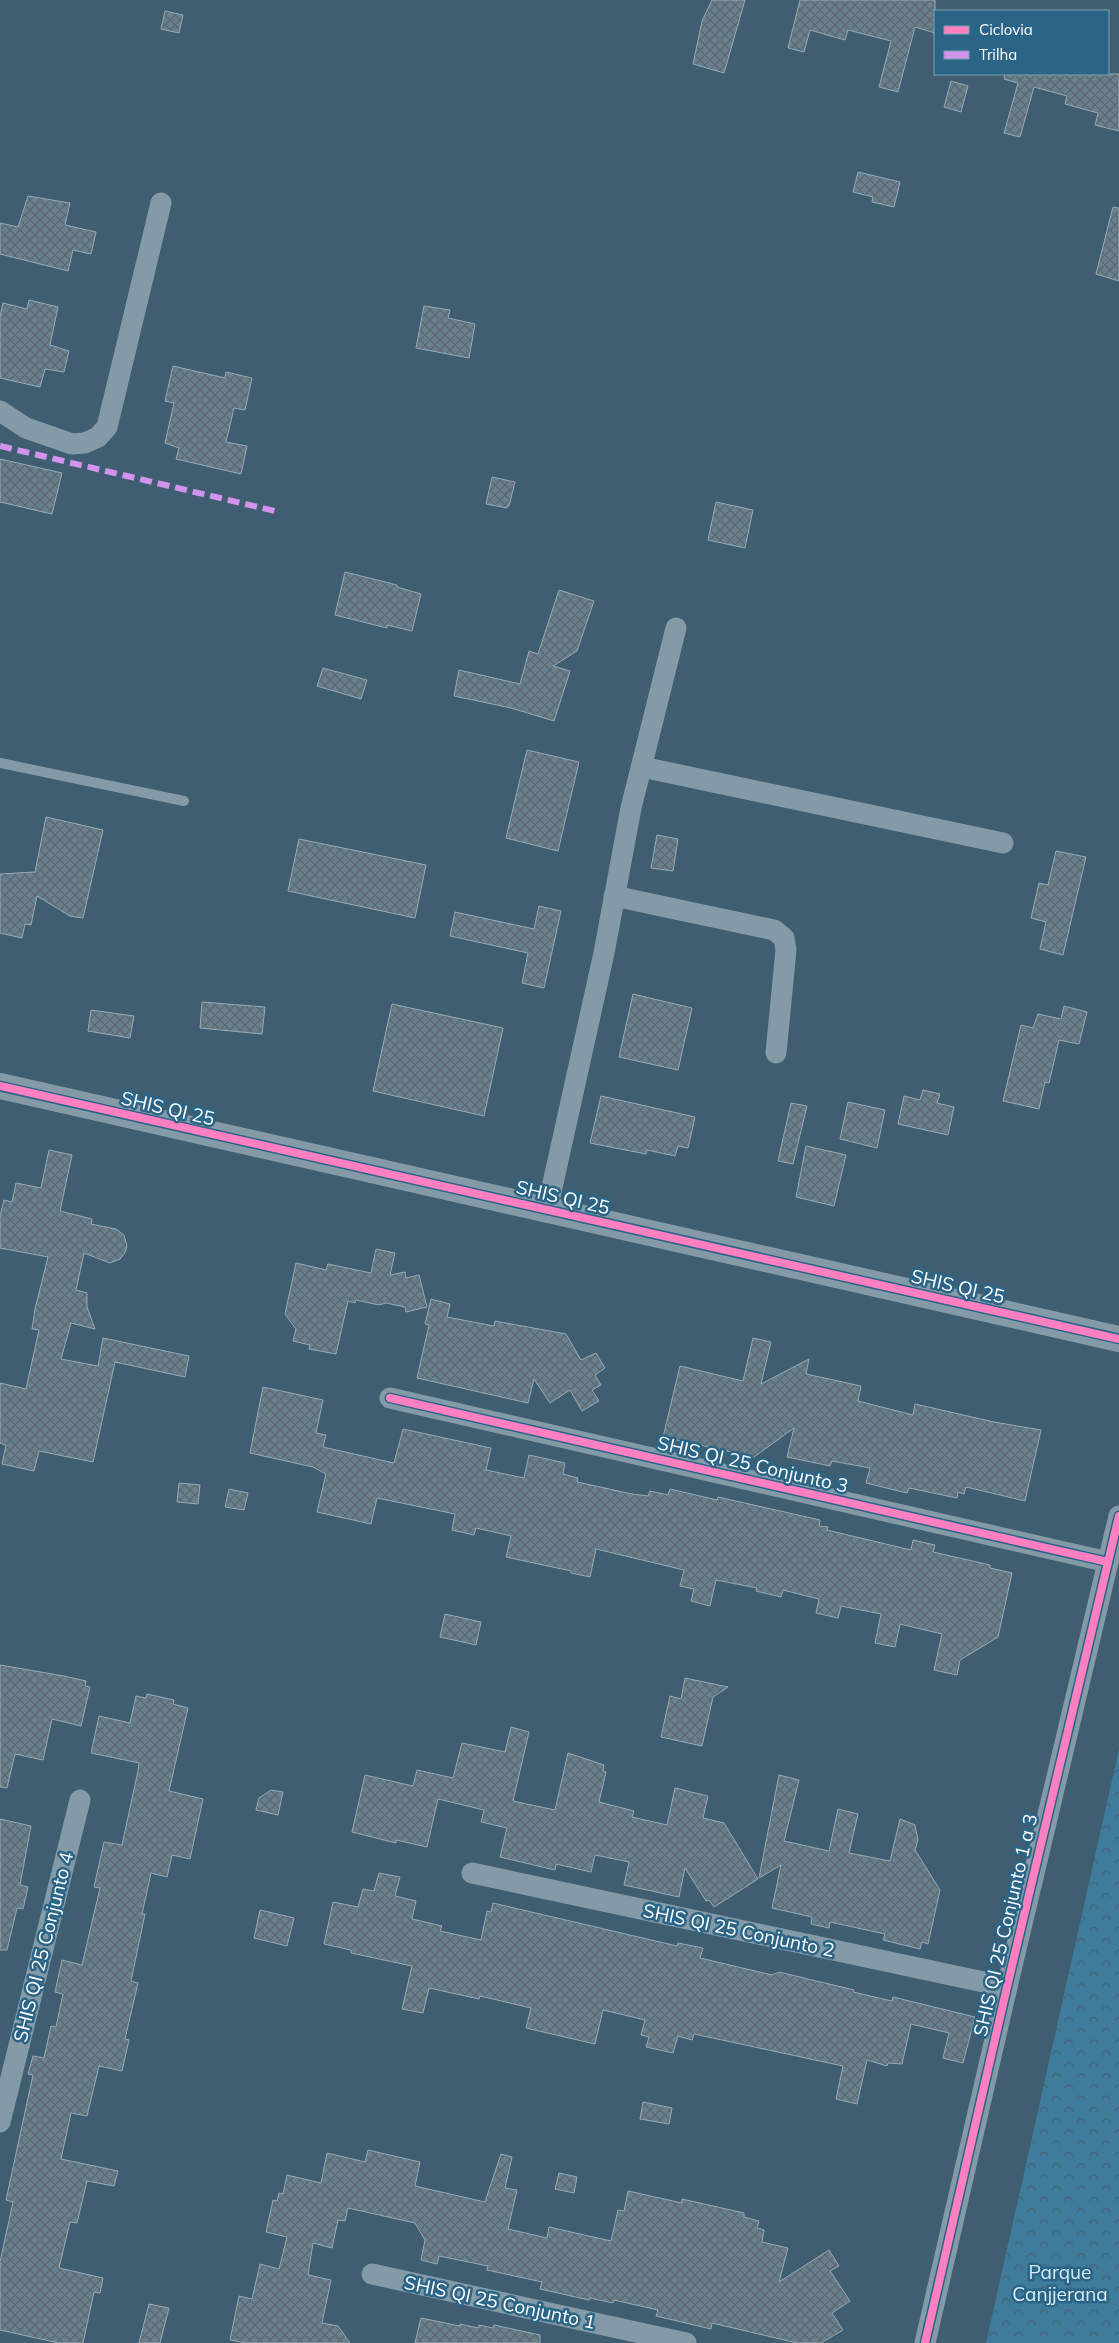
<svg xmlns="http://www.w3.org/2000/svg" width="1119" height="2343" viewBox="0 0 1119 2343" font-family="Mulish,sans-serif">
  <style>
    .park { fill: url(#park-crowns) }
    .building { fill: url(#building-cross-hatch); stroke: #99aab5 }
    .lines { fill: none; stroke-linecap: round; stroke-linejoin: round }
    .service { stroke: #859aa7; stroke-width: 10 }
    .minor { stroke: #859aa7; stroke-width: 21 }
    .tertiary { stroke: #859aa7; stroke-width: 26 }
    .quiet { stroke: #d193ec; stroke-width: 6; stroke-dasharray: 12 6; stroke-linecap: butt }
    .cycleway-casing { stroke: #2a6486; stroke-width: 11 }
    .cycleway { stroke: #ff80c0; stroke-width: 8 }
    .labels { text-anchor: middle; dominant-baseline: central; stroke-width: 5; stroke-linejoin: round; paint-order: stroke }
    .street-label { font-size: 19px; fill: #fff; stroke: #2a6486 }
    .park-label { font-size: 19px; fill: #d8ecf6; stroke: #2a6486 }
  </style>
  <defs>
    <pattern id="park-crowns" width="20" height="18" patternUnits="userSpaceOnUse" patternTransform="scale(1.25)"><rect width="20" height="18" fill="#3f7b9b"/><path d="M2 6a3 3 0 1 1 6 0M12 15a3 3 0 1 1 6 0" fill="none" stroke="#466474"/></pattern>
    <pattern id="building-cross-hatch" width="8" height="8" patternUnits="userSpaceOnUse" patternTransform="scale(1.25)"><rect width="8" height="8" fill="#687f8d"/><path d="M0 0l8 8M0 8l8-8" fill="none" stroke="#5b6870"/></pattern>
  </defs>
  <rect width="100%" height="100%" fill="#3f5e71"/>
  <!-- park -->
  <path class="park" d="M 1119,1749 L 1119,2343 L 986,2343 Z"/>
  <!-- building -->
  <g class="building">
    <path d="M 712,0 L 745,0 L 724,73 L 693,64 L 702,21 Z"/>
    <path d="M 800,0 L 935,0 L 935,33 L 915,27 L 898,92 L 879,87 L 891,41 L 848,30 L 845,40 L 810,30 L 804,52 L 788,48 Z"/>
    <path d="M 165,11 L 183,15 L 179,33 L 161,29 Z"/>
    <path d="M 1005,74 L 1119,74 L 1119,131 L 1095,125 L 1098,113 L 1065,104 L 1067,96 L 1034,87 L 1020,137 L 1004,133 L 1018,83 L 1004,79 Z"/>
    <path d="M 951,81 L 968,86 L 961,112 L 944,107 Z"/>
    <path d="M 858,172 L 900,182 L 894,207 L 872,202 L 873,197 L 853,192 Z"/>
    <path d="M 28,196 L 70,203 L 65,225 L 96,232 L 91,254 L 73,250 L 68,271 L 0,254 L 0,223 L 18,227 Z"/>
    <path d="M 1113,207 L 1119,208 L 1119,281 L 1096,274 Z"/>
    <path d="M 29,300 L 58,307 L 50,345 L 69,351 L 64,372 L 45,369 L 40,387 L 0,378 L 0,317 L 3,303 L 27,309 Z"/>
    <path d="M 424,306 L 450,310 L 448,318 L 475,324 L 469,358 L 416,348 Z"/>
    <path d="M 173,366 L 225,378 L 226,372 L 252,378 L 245,410 L 234,408 L 226,442 L 247,446 L 241,474 L 176,459 L 179,448 L 165,443 L 174,403 L 165,401 Z"/>
    <path d="M 0,459 L 62,473 L 52,514 L 0,502 Z"/>
    <path d="M 492,477 L 515,482 L 509,506 L 507,506 L 507,508 L 486,504 Z"/>
    <path d="M 716,502 L 753,510 L 745,548 L 708,540 Z"/>
    <path d="M 345,572 L 397,585 L 397,587 L 421,594 L 412,631 L 387,625 L 387,628 L 335,615 Z"/>
    <path d="M 559,590 L 594,601 L 577,651 L 553,666 L 570,671 L 554,721 L 511,708 L 454,696 L 459,670 L 520,684 L 529,651 L 538,654 Z"/>
    <path d="M 323,668 L 367,680 L 361,699 L 317,686 Z"/>
    <path d="M 527,750 L 579,762 L 558,851 L 506,838 Z"/>
    <path d="M 46,817 L 103,830 L 83,918 L 70,916 L 37,896 L 31,925 L 25,924 L 22,938 L 0,933 L 0,874 L 35,872 Z"/>
    <path d="M 657,835 L 678,839 L 673,871 L 651,868 Z"/>
    <path d="M 299,839 L 426,865 L 415,918 L 288,891 Z"/>
    <path d="M 1056,851 L 1086,857 L 1063,955 L 1040,949 L 1046,922 L 1031,918 L 1039,883 L 1048,885 Z"/>
    <path d="M 539,906 L 561,911 L 544,988 L 522,983 L 528,953 L 450,936 L 455,912 L 534,929 Z"/>
    <path d="M 633,994 L 692,1008 L 678,1070 L 619,1057 Z"/>
    <path d="M 202,1002 L 265,1007 L 262,1034 L 200,1028 Z"/>
    <path d="M 392,1004 L 503,1028 L 484,1116 L 373,1091 Z"/>
    <path d="M 1064,1006 L 1087,1012 L 1079,1044 L 1059,1040 L 1049,1083 L 1045,1082 L 1039,1109 L 1003,1101 L 1021,1025 L 1033,1028 L 1038,1014 L 1061,1019 Z"/>
    <path d="M 91,1010 L 134,1016 L 130,1038 L 88,1031 Z"/>
    <path d="M 923,1090 L 940,1094 L 937,1103 L 954,1107 L 948,1135 L 898,1124 L 904,1096 L 920,1100 Z"/>
    <path d="M 601,1096 L 695,1117 L 688,1148 L 678,1146 L 675,1156 L 647,1150 L 646,1154 L 590,1143 Z"/>
    <path d="M 848,1102 L 885,1110 L 877,1148 L 840,1139 Z"/>
    <path d="M 791,1103 L 807,1106 L 793,1164 L 778,1161 Z"/>
    <path d="M 806,1146 L 846,1155 L 834,1206 L 796,1197 Z"/>
    <path d="M 49,1150 L 72,1155 L 60,1211 L 92,1219 L 91,1224 L 116,1229 L 124,1235 L 127,1246 L 125,1253 L 120,1259 L 110,1263 L 84,1253 L 76,1290 L 87,1293 L 87,1307 L 95,1329 L 71,1323 L 61,1359 L 98,1366 L 103,1338 L 189,1356 L 185,1377 L 115,1362 L 93,1462 L 39,1451 L 34,1471 L 2,1464 L 6,1445 L 0,1443 L 0,1383 L 26,1389 L 39,1330 L 32,1329 L 35,1309 L 48,1257 L 0,1248 L 0,1216 L 4,1200 L 12,1202 L 16,1183 L 41,1188 Z"/>
    <path d="M 376,1249 L 395,1253 L 390,1275 L 405,1272 L 406,1278 L 419,1275 L 427,1307 L 406,1312 L 405,1307 L 386,1303 L 379,1305 L 356,1300 L 355,1303 L 348,1301 L 336,1354 L 309,1349 L 310,1345 L 293,1341 L 296,1329 L 285,1314 L 296,1263 L 326,1270 L 328,1264 L 371,1273 Z"/>
    <path d="M 431,1299 L 450,1304 L 447,1317 L 494,1326 L 495,1321 L 566,1334 L 581,1360 L 596,1353 L 605,1368 L 595,1375 L 601,1385 L 592,1390 L 599,1401 L 582,1411 L 570,1390 L 550,1403 L 534,1379 L 528,1403 L 417,1378 L 429,1325 L 425,1324 Z"/>
    <path d="M 753,1338 L 771,1342 L 761,1384 L 809,1359 L 806,1374 L 861,1386 L 858,1401 L 913,1415 L 915,1404 L 994,1422 L 1041,1430 L 1025,1501 L 966,1487 L 964,1494 L 958,1492 L 957,1498 L 909,1488 L 907,1493 L 866,1483 L 870,1468 L 832,1461 L 830,1466 L 787,1457 L 794,1428 L 754,1457 L 663,1437 L 680,1366 L 743,1381 Z"/>
    <path d="M 263,1387 L 323,1400 L 316,1433 L 326,1435 L 323,1447 L 394,1463 L 403,1429 L 491,1448 L 486,1470 L 524,1478 L 529,1455 L 565,1463 L 563,1474 L 578,1478 L 577,1482 L 632,1494 L 648,1496 L 650,1491 L 668,1495 L 670,1489 L 717,1500 L 718,1497 L 820,1520 L 819,1526 L 828,1527 L 827,1530 L 911,1550 L 913,1540 L 935,1545 L 933,1552 L 990,1565 L 990,1568 L 1012,1573 L 998,1637 L 960,1660 L 957,1675 L 934,1670 L 942,1634 L 900,1624 L 895,1647 L 875,1643 L 881,1614 L 841,1606 L 838,1618 L 816,1613 L 819,1599 L 783,1590 L 781,1597 L 756,1591 L 757,1588 L 716,1580 L 710,1606 L 691,1601 L 694,1589 L 680,1586 L 684,1570 L 596,1549 L 590,1577 L 571,1573 L 571,1571 L 506,1557 L 511,1536 L 476,1528 L 474,1535 L 452,1530 L 455,1514 L 377,1498 L 371,1524 L 317,1512 L 326,1474 L 313,1467 L 250,1453 Z"/>
    <path d="M 179,1483 L 200,1485 L 198,1504 L 177,1502 Z"/>
    <path d="M 229,1489 L 248,1493 L 244,1510 L 225,1507 Z"/>
    <path d="M 445,1614 L 481,1622 L 476,1645 L 440,1637 Z"/>
    <path d="M 0,1665 L 64,1676 L 86,1681 L 85,1686 L 90,1687 L 81,1726 L 52,1719 L 43,1760 L 15,1754 L 7,1788 L 0,1787 Z"/>
    <path d="M 685,1678 L 728,1687 L 713,1697 L 702,1746 L 661,1737 L 670,1696 L 681,1699 Z"/>
    <path d="M 147,1694 L 174,1700 L 173,1704 L 188,1708 L 169,1791 L 203,1799 L 190,1859 L 172,1855 L 167,1877 L 151,1873 L 142,1914 L 145,1914 L 131,1981 L 138,1983 L 125,2039 L 129,2040 L 122,2071 L 99,2066 L 87,2116 L 71,2113 L 61,2159 L 118,2171 L 114,2186 L 87,2181 L 77,2223 L 70,2222 L 59,2268 L 103,2278 L 100,2293 L 94,2292 L 83,2343 L 59,2343 L 0,2330 L 0,2262 L 13,2202 L 6,2200 L 33,2075 L 28,2074 L 33,2056 L 44,2058 L 51,2026 L 56,2027 L 63,1994 L 55,1992 L 62,1960 L 82,1965 L 100,1888 L 94,1887 L 104,1842 L 122,1845 L 138,1771 L 139,1763 L 91,1753 L 99,1716 L 130,1723 L 136,1696 L 146,1698 Z"/>
    <path d="M 511,1727 L 529,1732 L 513,1801 L 555,1810 L 568,1753 L 604,1765 L 603,1771 L 606,1772 L 599,1802 L 634,1811 L 632,1817 L 667,1825 L 675,1788 L 708,1796 L 703,1818 L 724,1823 L 758,1879 L 714,1907 L 709,1900 L 706,1901 L 685,1868 L 679,1897 L 624,1885 L 629,1862 L 595,1855 L 591,1872 L 556,1864 L 555,1870 L 500,1857 L 507,1828 L 481,1822 L 484,1810 L 438,1799 L 427,1847 L 396,1840 L 396,1843 L 352,1832 L 365,1775 L 413,1786 L 417,1770 L 453,1778 L 462,1743 L 505,1752 Z"/>
    <path d="M 779,1775 L 799,1780 L 784,1841 L 829,1851 L 838,1809 L 858,1814 L 849,1853 L 890,1861 L 900,1819 L 915,1825 L 918,1840 L 915,1850 L 940,1890 L 928,1944 L 922,1942 L 920,1949 L 883,1940 L 885,1934 L 830,1922 L 829,1928 L 811,1924 L 812,1917 L 772,1908 L 781,1865 L 759,1878 Z"/>
    <path d="M 271,1790 L 283,1792 L 278,1815 L 256,1810 L 259,1798 Z"/>
    <path d="M 0,1819 L 31,1826 L 20,1885 L 28,1887 L 23,1909 L 17,1908 L 7,1950 L 0,1950 Z"/>
    <path d="M 379,1873 L 400,1877 L 395,1896 L 416,1901 L 412,1919 L 442,1926 L 440,1931 L 481,1940 L 487,1911 L 491,1912 L 493,1903 L 677,1946 L 678,1943 L 703,1948 L 700,1958 L 772,1975 L 779,1972 L 854,1990 L 853,1992 L 892,2001 L 893,1997 L 975,2017 L 963,2063 L 943,2058 L 949,2033 L 911,2024 L 902,2064 L 888,2063 L 887,2066 L 867,2060 L 857,2104 L 836,2099 L 843,2066 L 694,2034 L 692,2040 L 678,2036 L 673,2053 L 646,2047 L 649,2037 L 641,2035 L 645,2020 L 603,2010 L 595,2044 L 526,2028 L 531,2008 L 480,1996 L 479,1999 L 429,1988 L 423,2013 L 402,2009 L 412,1966 L 351,1953 L 351,1950 L 324,1944 L 333,1902 L 358,1907 L 363,1889 L 374,1891 Z"/>
    <path d="M 260,1910 L 294,1918 L 287,1946 L 254,1938 Z"/>
    <path d="M 643,2102 L 672,2108 L 669,2124 L 640,2119 Z"/>
    <path d="M 368,2150 L 420,2162 L 415,2186 L 485,2202 L 501,2154 L 512,2157 L 505,2188 L 517,2190 L 508,2229 L 547,2238 L 549,2227 L 611,2241 L 618,2210 L 624,2211 L 628,2191 L 682,2203 L 682,2199 L 744,2213 L 744,2217 L 759,2221 L 757,2228 L 764,2230 L 762,2242 L 788,2248 L 779,2282 L 829,2250 L 839,2266 L 830,2271 L 850,2301 L 832,2313 L 843,2330 L 821,2343 L 797,2343 L 712,2323 L 711,2329 L 656,2316 L 658,2310 L 614,2300 L 613,2303 L 590,2298 L 589,2300 L 540,2289 L 542,2282 L 487,2270 L 488,2266 L 439,2256 L 437,2264 L 421,2260 L 425,2240 L 415,2223 L 348,2208 L 345,2221 L 338,2220 L 332,2248 L 313,2243 L 308,2275 L 331,2280 L 322,2323 L 338,2326 L 350,2343 L 246,2343 L 230,2340 L 239,2296 L 252,2299 L 260,2264 L 279,2269 L 287,2237 L 266,2232 L 273,2200 L 277,2201 L 279,2193 L 283,2194 L 287,2175 L 321,2183 L 327,2153 L 365,2162 Z"/>
    <path d="M 559,2173 L 577,2177 L 574,2193 L 555,2189 Z"/>
    <path d="M 149,2304 L 169,2308 L 160,2343 L 139,2343 Z"/>
    <path d="M 421,2318 L 460,2326 L 460,2324 L 478,2328 L 479,2325 L 493,2328 L 494,2325 L 540,2335 L 540,2343 L 415,2343 Z"/>
  </g>
  <g class="lines">
    <!-- service -->
    <path class="service" d="M 0,763 L 184,801"/>
    <!-- minor -->
    <g class="minor">
      <path d="M 0,411 L 26,428 L 72,444 L 85,443 L 98,437 L 107,427 L 161,203"/>
      <path d="M 642,767 L 1003,843"/>
      <path d="M 614,896 L 774,930 L 784,938 L 786,950 L 776,1053"/>
      <path d="M 547,1210 L 604,953 L 631,808 L 676,628"/>
      <path d="M 390,1398 L 1108,1562"/>
      <path d="M 472,1873 L 1007,1987"/>
      <path d="M 0,2122 L 80,1800"/>
      <path d="M 372,2274 L 686,2343"/>
      <path d="M 925,2343 L 1007,1987 L 1119,1516"/>
    </g>
    <!-- tertiary -->
    <path class="tertiary" d="M 0,1086 L 1119,1339"/>
    <!-- quiet -->
    <path class="quiet" d="M 0,446 L 275,511"/>
    <defs>
      <g id="cycleway">
        <path d="M 0,1086 L 1119,1339"/>
        <path d="M 390,1398 L 1108,1562"/>
        <path d="M 925,2343 L 1007,1987 L 1119,1516"/>
      </g>
    </defs>
    <!-- cycleway casing -->
    <use href="#cycleway" class="cycleway-casing"/>
    <!-- cycleway -->
    <use href="#cycleway" class="cycleway"/>
  </g>
  <g class="labels">
    <!-- street labels -->
    <g class="street-label">
      <text transform="translate(168 1108) rotate(13)">SHIS QI 25</text>
      <text transform="translate(563 1197) rotate(13)">SHIS QI 25</text>
      <text transform="translate(958 1286) rotate(13)">SHIS QI 25</text>
      <text transform="translate(753 1464) rotate(13)">SHIS QI 25 Conjunto 3</text>
      <text transform="translate(1005 1925) rotate(-77)">SHIS QI 25 Conjunto 1 a 3</text>
      <text transform="translate(739 1930) rotate(12)">SHIS QI 25 Conjunto 2</text>
      <text transform="translate(43 1947) rotate(-76)">SHIS QI 25 Conjunto 4</text>
      <text transform="translate(500 2302) rotate(12)">SHIS QI 25 Conjunto 1</text>
    </g>
    <!-- park labels -->
    <g class="park-label">
      <text x="1060" y="2272">Parque<tspan x="1060" dy="22">Canjjerana</tspan></text>
    </g>
  </g>
  <!-- legend -->
  <rect x="934" y="10" width="175" height="65" fill="#2a6486" stroke="#7fa2b6"/>
  <rect x="944" y="26" width="25" height="8" fill="#ff80c0" stroke="#7fa2b6"/>
  <text x="979" y="35" font-size="15" fill="#ffffff">Ciclovia</text>
  <rect x="944" y="51" width="25" height="8" fill="#d193ec" stroke="#7fa2b6"/>
  <text x="979" y="60" font-size="15" fill="#ffffff">Trilha</text>
</svg>
